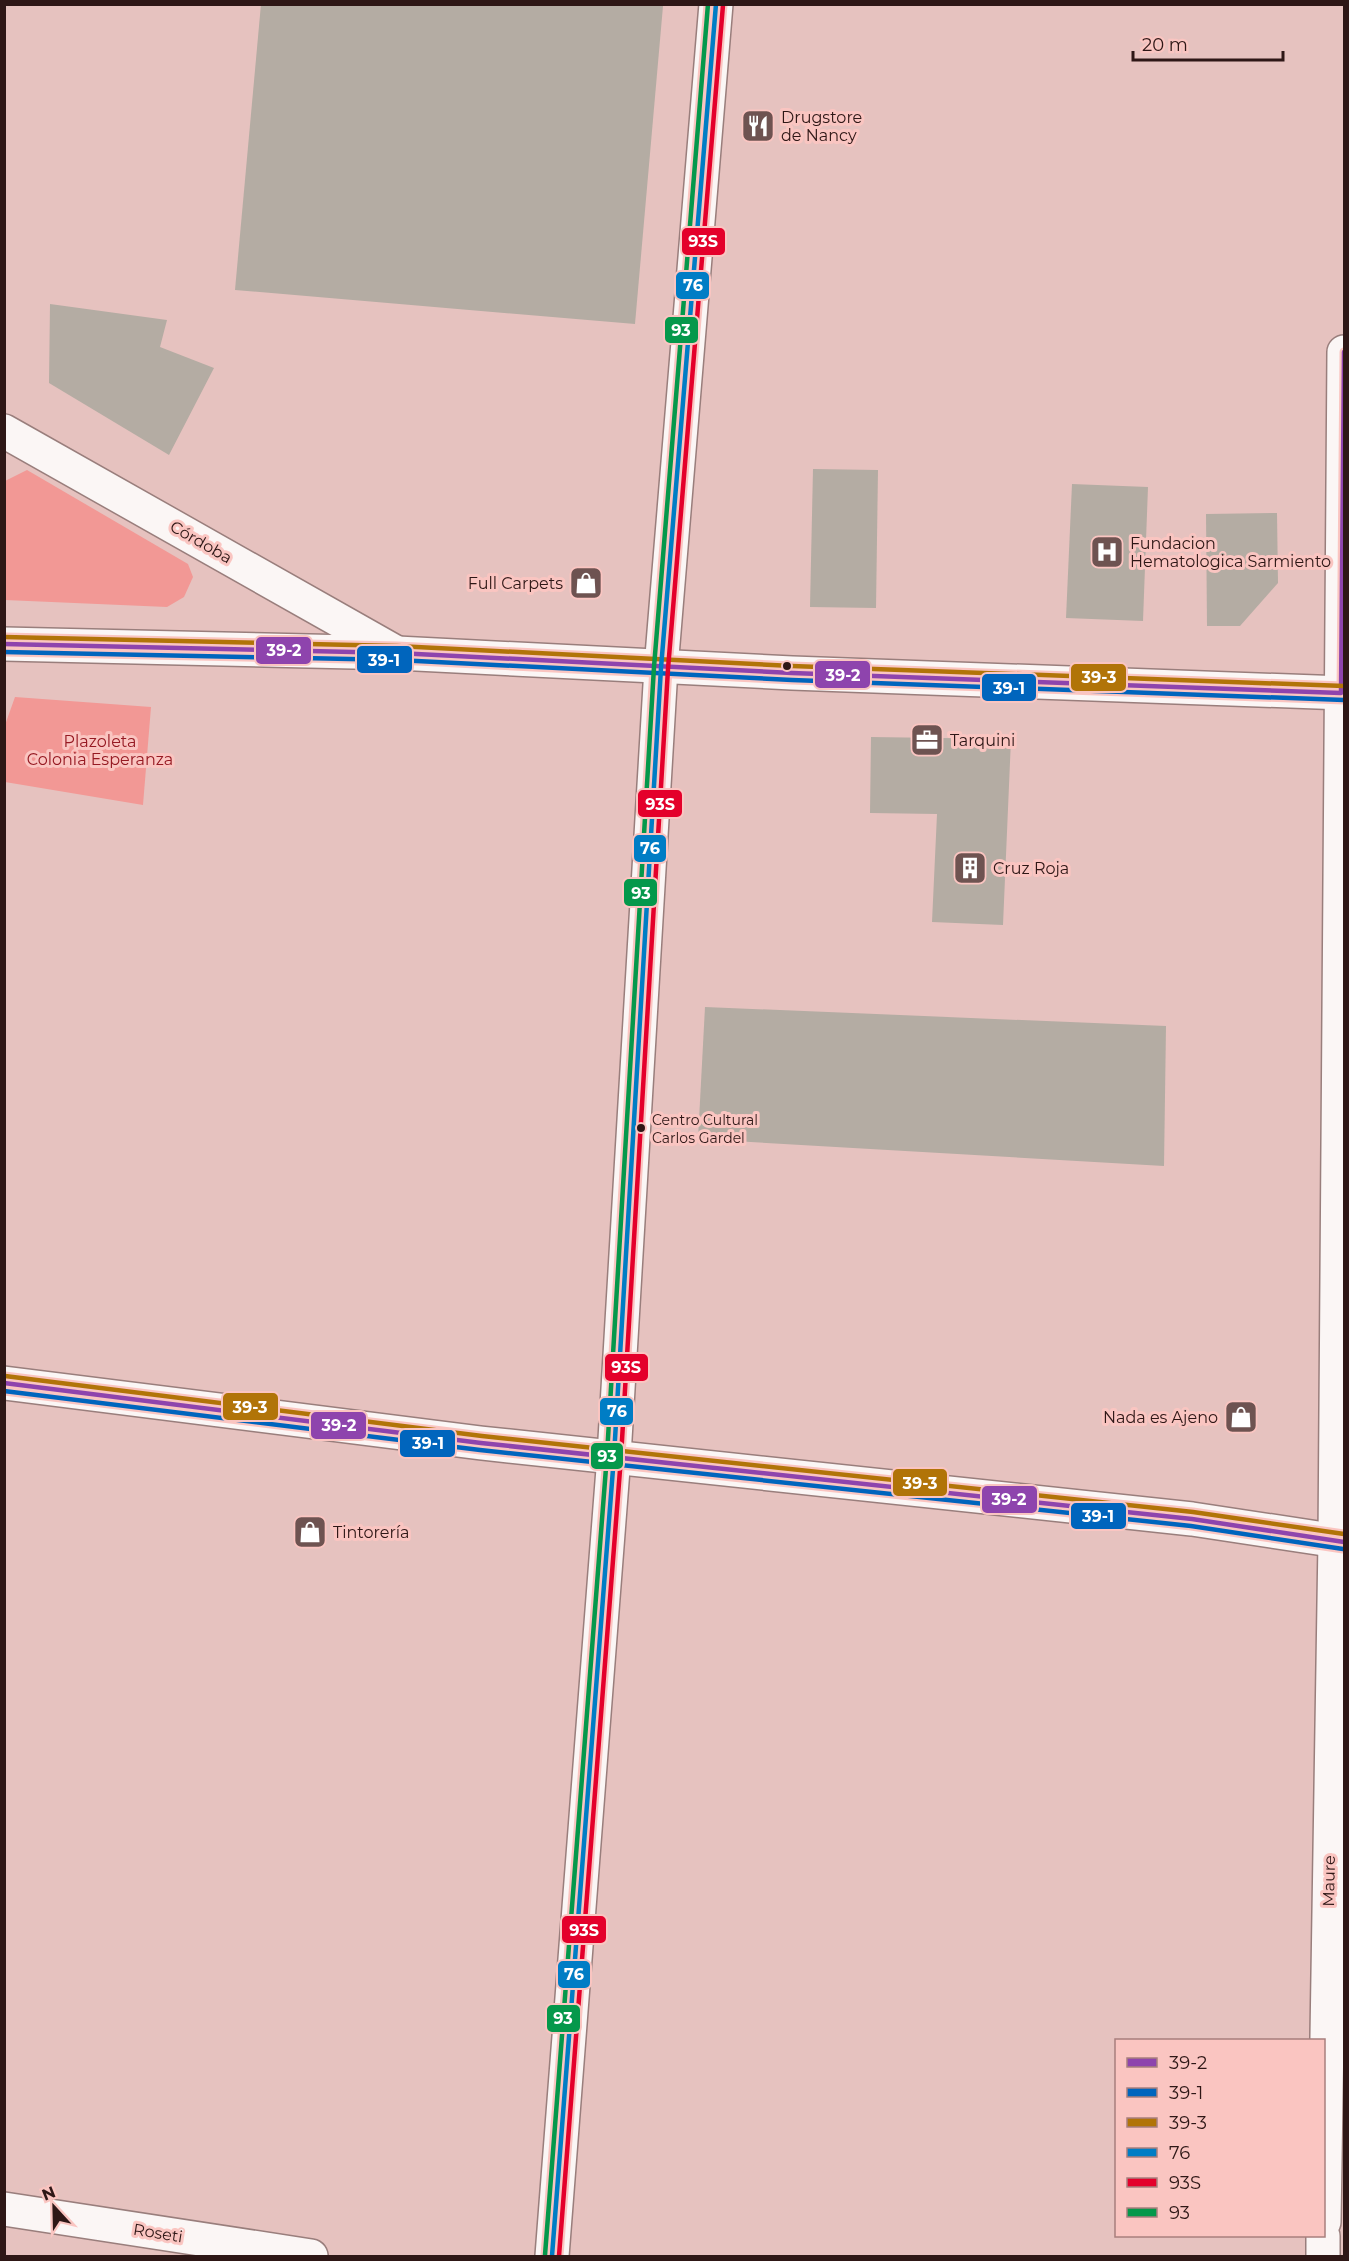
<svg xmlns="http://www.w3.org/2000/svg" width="1349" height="2261" viewBox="0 0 1349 2261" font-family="Montserrat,sans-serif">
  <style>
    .green { fill: #f29895 }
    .building { fill: #b4aca3 }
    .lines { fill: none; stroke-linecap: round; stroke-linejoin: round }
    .street-casing { stroke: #997e7c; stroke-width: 36 }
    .secondary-casing { stroke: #997e7c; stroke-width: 36 }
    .street { stroke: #fbf6f5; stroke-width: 33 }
    .secondary { stroke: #fbf6f5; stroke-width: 33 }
    .bus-1-casing { stroke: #fac5c1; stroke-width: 9 }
    .bus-2-casing { stroke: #fac5c1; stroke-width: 9 }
    .bus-3-casing { stroke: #fac5c1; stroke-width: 9 }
    .bus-4-casing { stroke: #fac5c1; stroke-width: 9 }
    .bus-5-casing { stroke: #fac5c1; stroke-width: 9 }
    .bus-6-casing { stroke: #fac5c1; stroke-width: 9 }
    .bus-1 { stroke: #8e44ad; stroke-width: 4.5 }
    .bus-2 { stroke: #0065bd; stroke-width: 4.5 }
    .bus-3 { stroke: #b17408; stroke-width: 4.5 }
    .bus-4 { stroke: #007dc5; stroke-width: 4.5 }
    .bus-5 { stroke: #e4002b; stroke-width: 4.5 }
    .bus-6 { stroke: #05984b; stroke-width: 4.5 }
    .bus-dot { fill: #2e1716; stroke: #fac5c1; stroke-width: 2 }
    .labels { text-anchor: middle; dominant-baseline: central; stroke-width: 6; stroke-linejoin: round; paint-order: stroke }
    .bus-label { font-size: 14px; fill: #2e1716; stroke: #fac5c1; text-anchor: start }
    .poi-label { font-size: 16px; fill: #2e1716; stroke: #fac5c1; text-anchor: start }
    .street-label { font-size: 16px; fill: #2e1716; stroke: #fac5c1 }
    .park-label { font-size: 16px; fill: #961922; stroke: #fac5c1 }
    .line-badge { stroke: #fac5c1; stroke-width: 2 }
    .badge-label { font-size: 16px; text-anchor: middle; font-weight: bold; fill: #fff }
  </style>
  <rect width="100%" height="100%" fill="#e6c2bf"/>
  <!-- green -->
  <g class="green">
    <path d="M 27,470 L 188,564 L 193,577 L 184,597 L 167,607 L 5,600 L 5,481 Z"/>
    <path d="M 15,697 L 151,707 L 143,805 L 5,782 L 5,725 Z"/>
  </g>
  <!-- building -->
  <g class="building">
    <path d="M 261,4 L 663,6 L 635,324 L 235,290 Z"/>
    <path d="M 50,304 L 167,320 L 160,347 L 214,368 L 169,455 L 49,383 Z"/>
    <path d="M 813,469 L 878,470 L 876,608 L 810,607 Z"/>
    <path d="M 1072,484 L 1148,487 L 1143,621 L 1066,618 Z"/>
    <path d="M 1277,513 L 1278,583 L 1240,626 L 1207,626 L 1206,514 Z"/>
    <path d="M 871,737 L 1011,739 L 1003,925 L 932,922 L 937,814 L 870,813 Z"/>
    <path d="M 705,1007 L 1166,1026 L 1164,1166 L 698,1139 Z"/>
  </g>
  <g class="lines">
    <defs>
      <g id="street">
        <path d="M 4,431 L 397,653"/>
        <path d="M 4,1383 L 481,1443 L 1192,1519 L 1344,1542"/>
        <path d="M 4,2209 L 311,2256"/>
        <path d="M 1324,2222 L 1335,1541 L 1344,352"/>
        <path d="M 552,2256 L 614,1456 L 661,668 L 716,4"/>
        <path d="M 1323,2256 L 1323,2236"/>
      </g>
      <path id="secondary" d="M 4,644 L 397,653 L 792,673 L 1344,693"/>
    </defs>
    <!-- street casing -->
    <use href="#street" class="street-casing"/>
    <!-- secondary casing -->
    <use href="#secondary" class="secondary-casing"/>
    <!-- street -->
    <use href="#street" class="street"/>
    <!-- secondary -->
    <use href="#secondary" class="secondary"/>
    <defs>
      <g id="bus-1">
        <path d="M 4,644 L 397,653 L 792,673 L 1341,693 L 1344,352"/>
        <path d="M 4,1383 L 481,1443 L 1192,1519 L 1344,1542"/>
      </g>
      <g id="bus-2">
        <path d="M 4,652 L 397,660 L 792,680 L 1344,700"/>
        <path d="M 4,1391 L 480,1450 L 1191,1526 L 1343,1549"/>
      </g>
      <g id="bus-3">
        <path d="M 4,637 L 397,646 L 792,666 L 1344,686"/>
        <path d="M 5,1376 L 482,1436 L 1193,1512 L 1344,1534"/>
      </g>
      <path id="bus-4" d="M 552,2256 L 614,1456 L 661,668 L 716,4"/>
      <path id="bus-5" d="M 559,2256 L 621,1457 L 668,669 L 723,5"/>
      <path id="bus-6" d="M 545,2255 L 607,1455 L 654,667 L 708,4"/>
    </defs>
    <!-- bus-1 casing -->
    <use href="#bus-1" class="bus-1-casing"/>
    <!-- bus-2 casing -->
    <use href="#bus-2" class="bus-2-casing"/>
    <!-- bus-3 casing -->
    <use href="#bus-3" class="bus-3-casing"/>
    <!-- bus-4 casing -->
    <use href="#bus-4" class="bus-4-casing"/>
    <!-- bus-5 casing -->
    <use href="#bus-5" class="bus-5-casing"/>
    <!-- bus-6 casing -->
    <use href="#bus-6" class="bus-6-casing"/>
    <!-- bus-1 -->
    <use href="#bus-1" class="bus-1"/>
    <!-- bus-2 -->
    <use href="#bus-2" class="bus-2"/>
    <!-- bus-3 -->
    <use href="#bus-3" class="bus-3"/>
    <!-- bus-4 -->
    <use href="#bus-4" class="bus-4"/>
    <!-- bus-5 -->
    <use href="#bus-5" class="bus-5"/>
    <!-- bus-6 -->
    <use href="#bus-6" class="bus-6"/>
  </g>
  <!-- icons -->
  <defs>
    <symbol id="restaurant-square" viewBox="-11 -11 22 22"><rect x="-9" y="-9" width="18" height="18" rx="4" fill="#6e5351" stroke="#fac5c1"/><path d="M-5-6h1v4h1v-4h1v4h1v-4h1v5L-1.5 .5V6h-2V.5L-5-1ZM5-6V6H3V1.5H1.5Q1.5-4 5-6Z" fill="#fff"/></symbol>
    <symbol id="hospital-square" viewBox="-11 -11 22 22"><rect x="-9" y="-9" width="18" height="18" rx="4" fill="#6e5351" stroke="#fac5c1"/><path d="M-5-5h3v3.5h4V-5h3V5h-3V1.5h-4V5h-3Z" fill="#fff"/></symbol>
    <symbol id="shop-square" viewBox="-11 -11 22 22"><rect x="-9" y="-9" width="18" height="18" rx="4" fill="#6e5351" stroke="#fac5c1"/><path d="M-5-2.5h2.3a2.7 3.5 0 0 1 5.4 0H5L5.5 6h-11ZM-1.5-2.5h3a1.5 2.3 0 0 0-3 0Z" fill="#fff"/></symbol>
    <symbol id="office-square" viewBox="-11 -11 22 22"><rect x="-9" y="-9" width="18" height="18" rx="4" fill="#6e5351" stroke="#fac5c1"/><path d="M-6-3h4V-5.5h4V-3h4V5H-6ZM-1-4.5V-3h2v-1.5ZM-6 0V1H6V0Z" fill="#fff"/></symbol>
    <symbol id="building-square" viewBox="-11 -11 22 22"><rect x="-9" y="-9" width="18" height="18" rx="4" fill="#6e5351" stroke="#fac5c1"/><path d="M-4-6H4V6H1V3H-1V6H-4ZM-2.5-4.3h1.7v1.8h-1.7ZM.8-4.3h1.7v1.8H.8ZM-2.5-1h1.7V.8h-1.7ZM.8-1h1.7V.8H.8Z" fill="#fff"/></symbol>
  </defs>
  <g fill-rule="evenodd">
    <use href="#restaurant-square" x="739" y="107" width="38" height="38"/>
    <use href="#hospital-square" x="1088" y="533" width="38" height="38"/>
    <use href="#shop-square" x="567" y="564" width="38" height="38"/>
    <use href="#office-square" x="908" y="721" width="38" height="38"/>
    <use href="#building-square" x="951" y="849" width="38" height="38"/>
    <use href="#shop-square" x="1222" y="1398" width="38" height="38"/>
    <use href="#shop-square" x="291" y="1513" width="38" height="38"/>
  </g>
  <!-- markers -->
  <g class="bus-dot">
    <circle cx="787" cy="666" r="5"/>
    <circle cx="641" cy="1128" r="5"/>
  </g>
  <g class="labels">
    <!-- bus labels -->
    <g class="bus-label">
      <text x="652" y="1120">Centro Cultural<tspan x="652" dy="18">Carlos Gardel</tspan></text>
    </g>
    <!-- poi labels -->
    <g class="poi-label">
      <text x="781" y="117">Drugstore<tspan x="781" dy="18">de Nancy</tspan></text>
      <text x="1130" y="543">Fundacion<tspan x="1130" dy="18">Hematologica Sarmiento</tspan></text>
      <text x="563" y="583" text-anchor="end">Full Carpets</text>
      <text x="950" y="740">Tarquini</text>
      <text x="993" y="868">Cruz Roja</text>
      <text x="1218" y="1417" text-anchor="end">Nada es Ajeno</text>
      <text x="333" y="1532">Tintorería</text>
    </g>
    <!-- street labels -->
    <g class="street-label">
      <text transform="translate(201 542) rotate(30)">Córdoba</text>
      <text transform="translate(1329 1881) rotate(-89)">Maure</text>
      <text transform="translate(158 2233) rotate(9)">Roseti</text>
    </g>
    <!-- park labels -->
    <g class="park-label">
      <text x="100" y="741">Plazoleta<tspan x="100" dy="18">Colonia Esperanza</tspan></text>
    </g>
  </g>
  <g class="line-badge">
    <rect x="681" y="227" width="45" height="29" rx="6" fill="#e4002b"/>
    <rect x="675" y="271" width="35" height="29" rx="6" fill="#007dc5"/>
    <rect x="664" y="316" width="35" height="28" rx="6" fill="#05984b"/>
    <rect x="255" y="636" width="57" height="29" rx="6" fill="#8e44ad"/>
    <rect x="356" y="645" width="57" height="29" rx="6" fill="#0065bd"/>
    <rect x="814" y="660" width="57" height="29" rx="6" fill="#8e44ad"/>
    <rect x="1070" y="663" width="57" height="29" rx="6" fill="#b17408"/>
    <rect x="981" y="673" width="56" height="29" rx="6" fill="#0065bd"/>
    <rect x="637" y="789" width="46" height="29" rx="6" fill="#e4002b"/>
    <rect x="633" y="834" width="34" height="29" rx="6" fill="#007dc5"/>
    <rect x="623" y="878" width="35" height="29" rx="6" fill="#05984b"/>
    <rect x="604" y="1353" width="45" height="29" rx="6" fill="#e4002b"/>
    <rect x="222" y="1392" width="57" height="29" rx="6" fill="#b17408"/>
    <rect x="599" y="1397" width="35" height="29" rx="6" fill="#007dc5"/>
    <rect x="310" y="1411" width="57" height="29" rx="6" fill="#8e44ad"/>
    <rect x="399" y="1429" width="57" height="29" rx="6" fill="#0065bd"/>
    <rect x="590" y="1442" width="34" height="28" rx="6" fill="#05984b"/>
    <rect x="892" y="1468" width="56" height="29" rx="6" fill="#b17408"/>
    <rect x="981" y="1485" width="57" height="29" rx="6" fill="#8e44ad"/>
    <rect x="1070" y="1502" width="57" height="28" rx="6" fill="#0065bd"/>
    <rect x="561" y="1915" width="46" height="29" rx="6" fill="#e4002b"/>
    <rect x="557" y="1960" width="34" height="29" rx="6" fill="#007dc5"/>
    <rect x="546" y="2004" width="35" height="29" rx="6" fill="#05984b"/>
  </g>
  <g class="badge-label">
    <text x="703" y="247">93S</text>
    <text x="693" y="291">76</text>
    <text x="681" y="336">93</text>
    <text x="284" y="656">39-2</text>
    <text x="384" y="666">39-1</text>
    <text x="843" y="681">39-2</text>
    <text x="1099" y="683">39-3</text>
    <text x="1009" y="694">39-1</text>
    <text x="660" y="810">93S</text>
    <text x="650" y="854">76</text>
    <text x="641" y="899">93</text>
    <text x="626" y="1373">93S</text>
    <text x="250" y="1413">39-3</text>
    <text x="617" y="1417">76</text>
    <text x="339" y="1431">39-2</text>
    <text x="428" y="1449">39-1</text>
    <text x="607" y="1462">93</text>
    <text x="920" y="1489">39-3</text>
    <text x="1009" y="1505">39-2</text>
    <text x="1098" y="1522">39-1</text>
    <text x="584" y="1936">93S</text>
    <text x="574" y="1980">76</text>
    <text x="563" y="2024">93</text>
  </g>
  <!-- border -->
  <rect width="1349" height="2261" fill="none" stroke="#2e1716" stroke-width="12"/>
  <!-- legend -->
  <rect x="1115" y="2039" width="210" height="198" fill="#fac5c1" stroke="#a87f7d" stroke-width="1.5"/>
  <rect x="1127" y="2058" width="30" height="9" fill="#8e44ad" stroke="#a87f7d" stroke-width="1.5"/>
  <text x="1169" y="2069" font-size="18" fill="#2e1716">39-2</text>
  <rect x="1127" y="2088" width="30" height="9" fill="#0065bd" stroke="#a87f7d" stroke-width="1.5"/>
  <text x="1169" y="2099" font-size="18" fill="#2e1716">39-1</text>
  <rect x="1127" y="2118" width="30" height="9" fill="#b17408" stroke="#a87f7d" stroke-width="1.5"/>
  <text x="1169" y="2129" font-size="18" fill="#2e1716">39-3</text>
  <rect x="1127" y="2148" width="30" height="9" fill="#007dc5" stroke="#a87f7d" stroke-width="1.5"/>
  <text x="1169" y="2159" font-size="18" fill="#2e1716">76</text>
  <rect x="1127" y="2178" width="30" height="9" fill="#e4002b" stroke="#a87f7d" stroke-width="1.5"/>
  <text x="1169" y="2189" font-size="18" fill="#2e1716">93S</text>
  <rect x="1127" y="2208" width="30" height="9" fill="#05984b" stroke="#a87f7d" stroke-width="1.5"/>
  <text x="1169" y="2219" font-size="18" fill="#2e1716">93</text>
  <!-- north arrow -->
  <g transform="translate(54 2207) rotate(338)" stroke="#fac5c1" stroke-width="4.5" paint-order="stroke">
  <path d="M0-4.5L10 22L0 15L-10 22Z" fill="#2e1716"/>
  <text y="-9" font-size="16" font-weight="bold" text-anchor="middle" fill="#2e1716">N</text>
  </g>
  <!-- scale -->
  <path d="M1133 51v9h150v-9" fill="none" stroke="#2e1716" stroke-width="3"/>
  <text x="1142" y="51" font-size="18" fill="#2e1716" stroke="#fac5c1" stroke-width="4.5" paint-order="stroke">20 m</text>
</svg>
